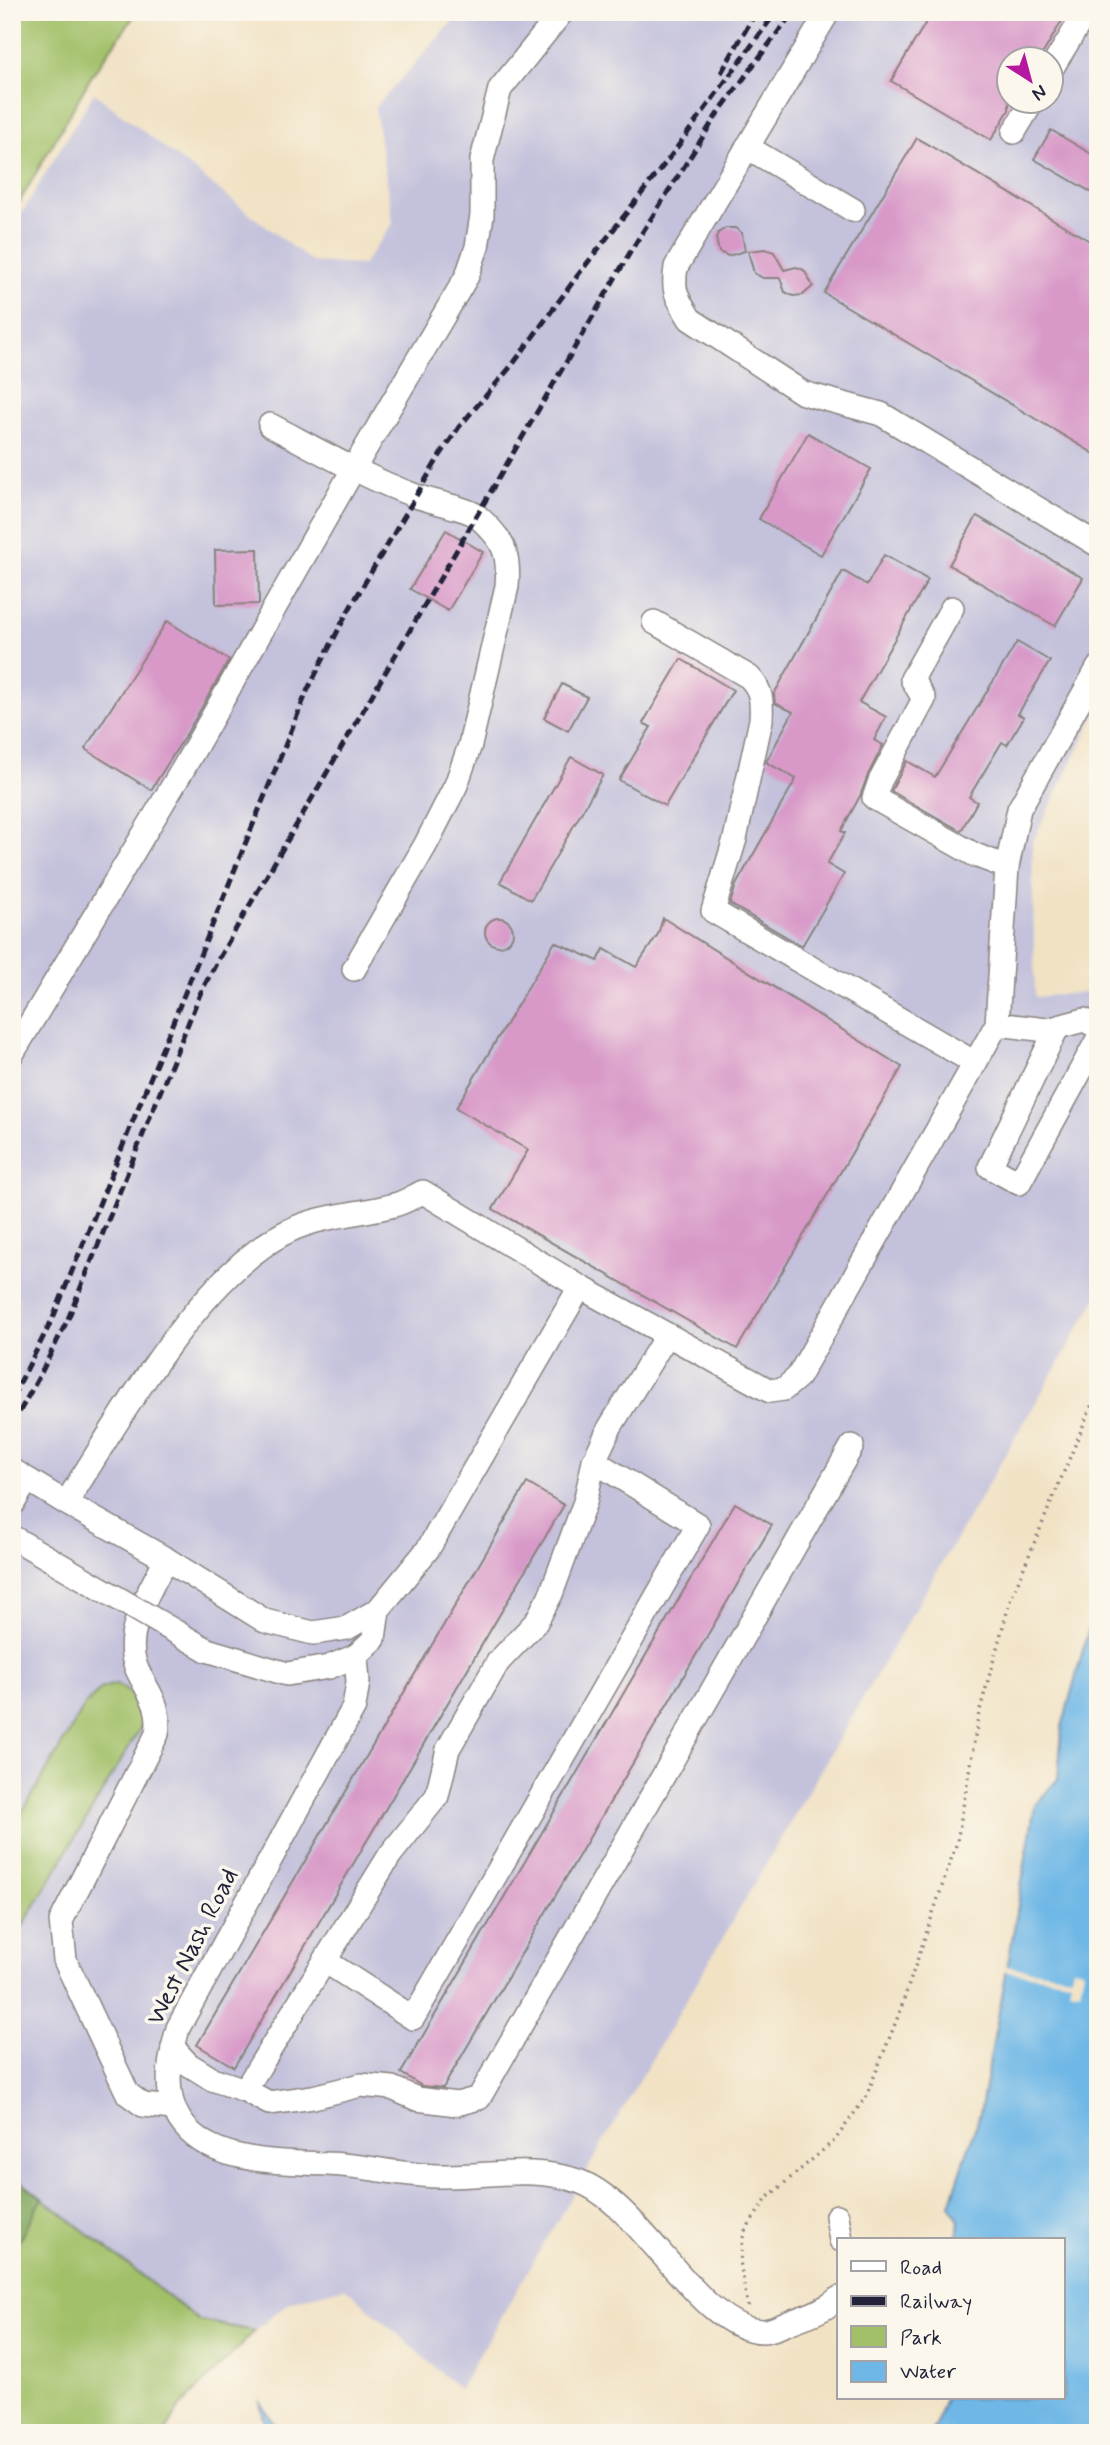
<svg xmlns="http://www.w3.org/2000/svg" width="1110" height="2445" viewBox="0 0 1110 2445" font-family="Mynerve,sans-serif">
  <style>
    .industrial { fill: #c3c1db; fill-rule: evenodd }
    .green { fill: #a1c067; stroke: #627151; stroke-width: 2 }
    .forest { fill: #80a65c; stroke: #51644c; stroke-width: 2 }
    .water { fill: #6eb7e6; stroke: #486c90; stroke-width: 2 }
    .pier { fill: #f1e2c4 }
    .building { fill: #d899c8 }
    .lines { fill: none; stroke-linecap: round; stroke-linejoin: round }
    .minor-casing { stroke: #8a8280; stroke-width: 26 }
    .path { stroke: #8a8280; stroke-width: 3.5; stroke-dasharray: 2 5; stroke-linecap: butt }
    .minor { stroke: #fff; stroke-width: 23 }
    .rail { stroke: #22223b; stroke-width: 5; stroke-dasharray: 10 5; stroke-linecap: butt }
    .minor-bridge-casing { stroke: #8a8280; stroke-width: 26; stroke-linecap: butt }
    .minor-bridge { stroke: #fff; stroke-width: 23 }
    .labels { text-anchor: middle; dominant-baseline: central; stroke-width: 7; stroke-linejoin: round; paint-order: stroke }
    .street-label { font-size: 26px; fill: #22223b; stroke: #fbf7ec }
  </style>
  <rect width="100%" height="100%" fill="#fbf7ec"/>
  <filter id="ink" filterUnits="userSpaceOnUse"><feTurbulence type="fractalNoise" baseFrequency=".0143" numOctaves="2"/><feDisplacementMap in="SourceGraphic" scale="14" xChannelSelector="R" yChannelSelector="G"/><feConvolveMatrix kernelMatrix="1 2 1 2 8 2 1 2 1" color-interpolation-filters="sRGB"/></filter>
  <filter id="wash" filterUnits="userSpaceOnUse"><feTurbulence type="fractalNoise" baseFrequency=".00686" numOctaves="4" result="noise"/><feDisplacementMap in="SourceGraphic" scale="28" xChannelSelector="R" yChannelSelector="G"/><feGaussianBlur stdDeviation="1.57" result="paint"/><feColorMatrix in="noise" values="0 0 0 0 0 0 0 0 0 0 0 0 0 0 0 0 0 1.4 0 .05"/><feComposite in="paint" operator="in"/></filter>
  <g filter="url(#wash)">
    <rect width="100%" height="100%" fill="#f1e2c4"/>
    <!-- industrial -->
    <path class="industrial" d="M 461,12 L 1098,12 L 1098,709 L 1032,843 L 1035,997 L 1098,991 L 1098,1296 L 459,2389 L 345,2287 L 289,2302 L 255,2331 L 201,2321 L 12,2175 L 12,229 L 94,93 L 312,262 L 363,265 L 393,223 L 375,108 ZM 1009,60 L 1050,60 L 1050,102 L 1009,102 Z"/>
    <!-- green -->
    <g class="green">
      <path d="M 12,12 L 137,12 L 92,75 L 12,215 Z"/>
      <path d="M 116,1684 C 132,1693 142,1702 145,1720 L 12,1944 L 12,1830 L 85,1705 L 102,1688 Z"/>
      <path d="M 12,2175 L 200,2321 L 255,2331 L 180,2407 L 165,2433 L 12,2433 Z"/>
    </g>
    <!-- forest -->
    <path class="forest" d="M 12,2175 L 42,2198 L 12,2254 Z"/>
    <!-- water -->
    <g class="water">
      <path d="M 1098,1618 L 1098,2433 L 930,2433 L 935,2427 L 945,2398 L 1063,2398 L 1063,2240 L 957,2240 L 959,2221 L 950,2205 L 980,2113 L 1009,1958 L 1035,1805 L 1058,1779 L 1062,1727 L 1089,1628 Z"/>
      <path d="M 259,2400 L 280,2433 L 268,2433 Z"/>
    </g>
    <!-- pier -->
    <path class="pier" d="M 1004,1966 L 1071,1976 L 1073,1968 L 1084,1970 L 1080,1991 L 1069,1989 L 1071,1981 L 1003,1971 Z"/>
    <g id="blocks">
      <!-- building -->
      <g class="building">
        <path d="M 932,12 L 1067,12 L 1039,60 L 1009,60 L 1009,110 L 991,140 L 891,81 Z"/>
        <path d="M 1051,130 L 1098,158 L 1098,196 L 1034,159 Z"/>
        <path d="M 917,138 L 1098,246 L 1098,456 L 824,293 Z"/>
        <path d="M 726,228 L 735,228 L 742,233 L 745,251 L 728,256 L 719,252 L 716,238 L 718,233 Z"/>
        <path d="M 765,249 L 774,252 L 784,270 L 796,267 L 804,270 L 813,286 L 803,295 L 793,296 L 785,292 L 780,278 L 763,278 L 754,273 L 748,251 Z"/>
        <path d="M 808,433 L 871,469 L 821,555 L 759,519 Z"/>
        <path d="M 977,516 L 1083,578 L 1055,626 L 949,565 Z"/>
        <path d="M 446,530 L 483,552 L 448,611 L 410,589 Z"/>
        <path d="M 258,549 L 259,604 L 216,605 L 215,550 Z"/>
        <path d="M 884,555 L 928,580 L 859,702 L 886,717 L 874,740 L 883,745 L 868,775 L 860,796 L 841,831 L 845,833 L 827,864 L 844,874 L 802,946 L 730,904 L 736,885 L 796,779 L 766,762 L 793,712 L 775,703 L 774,694 L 843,571 L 867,585 Z"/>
        <path d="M 167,621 L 229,660 L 187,733 L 151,790 L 85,749 Z"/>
        <path d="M 1017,642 L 1050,661 L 1018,714 L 1024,717 L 1007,745 L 1002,742 L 969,797 L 977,802 L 961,831 L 891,791 L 907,761 L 935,777 Z"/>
        <path d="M 681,659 L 733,690 L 665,806 L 619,780 L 651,727 L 643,723 Z"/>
        <path d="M 562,684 L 587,697 L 568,731 L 544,718 Z"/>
        <path d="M 571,757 L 603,775 L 531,900 L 500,882 Z"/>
        <path d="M 663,918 L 902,1067 L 737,1349 L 493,1209 L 528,1150 L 456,1108 L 555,942 L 598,961 L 604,949 L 636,967 L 658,934 Z"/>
        <circle cx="499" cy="932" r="14"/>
        <path d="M 527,1483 L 564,1505 L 234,2067 L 197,2045 Z"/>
        <path d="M 735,1503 L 772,1525 L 443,2088 L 422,2086 L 401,2073 Z"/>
      </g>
    </g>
  </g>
  <g filter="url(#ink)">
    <use href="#blocks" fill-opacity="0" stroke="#8a8280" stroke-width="2"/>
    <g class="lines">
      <defs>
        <g id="minor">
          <path d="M 828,12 L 676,267 C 672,293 677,297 690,319 L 803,393 L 881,414 L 1098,545"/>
          <path d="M 1050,71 L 1086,12"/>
          <path d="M 1014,132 L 1032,102"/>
          <path d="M 747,147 L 853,210"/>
          <path d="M 270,425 C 318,450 366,478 416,496 C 429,501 469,509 477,516 C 503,539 510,552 507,586 L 470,745 L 456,785 L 426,844 L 354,969"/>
          <path d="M 952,608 L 912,679 L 924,699 L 880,781 L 874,798 L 975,855 L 1007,867"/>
          <path d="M 654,622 L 749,677 C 762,690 762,702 761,720 L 735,839 L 713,911 L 975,1063"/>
          <path d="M 997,1024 L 1047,1030 L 1084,1020 L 1098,1027"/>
          <path d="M 1057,1028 L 990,1167 L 1019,1183 L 1098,1039"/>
          <path d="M 12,1054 L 183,769 L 354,468 L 467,276 L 477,247 L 482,215 L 482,160 L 500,89 L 562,12"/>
          <path d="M 580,1287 L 770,1391 L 784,1389 L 798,1377 L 997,1024 L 1007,867 L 1019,809 L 1098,668"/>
          <path d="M 12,1470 L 66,1503 L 166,1559 L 265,1621 L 313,1633 L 347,1628 L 378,1610 L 428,1549 L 580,1287 L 423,1192 C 414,1196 404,1203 394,1205 C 361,1214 326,1215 295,1228 C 203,1267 120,1420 66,1503"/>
          <path d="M 12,1505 L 27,1480"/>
          <path d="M 166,1559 C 151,1589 122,1632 136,1667 C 147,1693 162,1703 157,1734 L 61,1921 L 65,1960 L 128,2094 L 143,2105 L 173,2108"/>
          <path d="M 207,1650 L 287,1674 L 329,1667 L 356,1656 L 358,1682 L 354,1707 L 178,2028 C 170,2058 162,2092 180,2120 C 211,2168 293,2161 342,2165 C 377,2168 412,2177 447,2176 C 492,2176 535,2166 578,2181 C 642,2203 699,2331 763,2331 C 772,2331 783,2325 793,2321 C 810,2315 825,2310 839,2298"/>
          <path d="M 356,1656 L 374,1639 L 378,1610"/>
          <path d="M 325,1961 L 413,2018 L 698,1525 L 594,1461"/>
          <path d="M 173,2048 L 188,2064 L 212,2079 L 245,2090 L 269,2103 L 313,2097 L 361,2085 L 392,2088 L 417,2099 L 457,2104 L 479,2098 L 852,1446"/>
          <path d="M 245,2090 L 390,1855 L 437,1796 L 448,1749 L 498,1662 L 536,1622 L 551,1594 L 585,1502 L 594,1461 L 610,1427 L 667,1335"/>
          <path d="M 837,2216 L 841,2240"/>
        </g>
      </defs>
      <!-- minor casing -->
      <use href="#minor" class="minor-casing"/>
      <!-- path -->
      <path class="path" d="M 748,2307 L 740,2262 L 744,2232 L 768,2197 L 835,2140 L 866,2097 L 899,2014 L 957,1842 L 979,1713 L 1010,1601 L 1098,1390"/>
      <!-- minor -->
      <use href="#minor" class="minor"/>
      <!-- rail -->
      <g class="rail">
        <path d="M 721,73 L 756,12"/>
        <path d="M 12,1398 L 53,1318 L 308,689 L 347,613 L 439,457 L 459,427 L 513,364 L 578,275 L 670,157 L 776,12"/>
        <path d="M 12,1425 L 40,1375 L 68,1319 L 200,994 L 220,956 L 635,244 L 718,113 L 793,12"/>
      </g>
      <defs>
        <path id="minor-bridge" d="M 12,1537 L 207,1650"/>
      </defs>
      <!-- minor-bridge casing -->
      <use href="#minor-bridge" class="minor-bridge-casing"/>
      <!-- minor-bridge -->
      <use href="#minor-bridge" class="minor-bridge"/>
    </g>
  </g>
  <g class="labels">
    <!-- street labels -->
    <g class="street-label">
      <text transform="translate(193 1947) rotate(-63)">West Nash Road</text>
    </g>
  </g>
  <!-- margin -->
  <rect width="1110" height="2445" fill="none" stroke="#fbf7ec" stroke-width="42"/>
  <!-- legend -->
  <rect x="837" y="2238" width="228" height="161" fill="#fbf7ec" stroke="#a4a2a5" stroke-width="2"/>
  <rect x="851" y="2261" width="35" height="10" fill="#ffffff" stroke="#a4a2a5" stroke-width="2"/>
  <text x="900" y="2274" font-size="21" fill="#22223b">Road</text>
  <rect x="851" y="2296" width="35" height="10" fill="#22223b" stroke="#a4a2a5" stroke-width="2"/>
  <text x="900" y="2308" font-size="21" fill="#22223b">Railway</text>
  <rect x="851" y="2326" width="35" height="21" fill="#a1c067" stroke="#a4a2a5" stroke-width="2"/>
  <text x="900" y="2344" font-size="21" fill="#22223b">Park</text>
  <rect x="851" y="2361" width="35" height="21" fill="#6eb7e6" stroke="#a4a2a5" stroke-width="2"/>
  <text x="900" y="2378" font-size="21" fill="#22223b">Water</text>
  <!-- north arrow -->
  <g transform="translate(1030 80) rotate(144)"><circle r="33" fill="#fbf7ec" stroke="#a4a2a5" stroke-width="2"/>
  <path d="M0-5L12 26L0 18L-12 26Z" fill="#b5179e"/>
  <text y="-10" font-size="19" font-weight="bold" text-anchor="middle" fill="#22223b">N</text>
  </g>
</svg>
